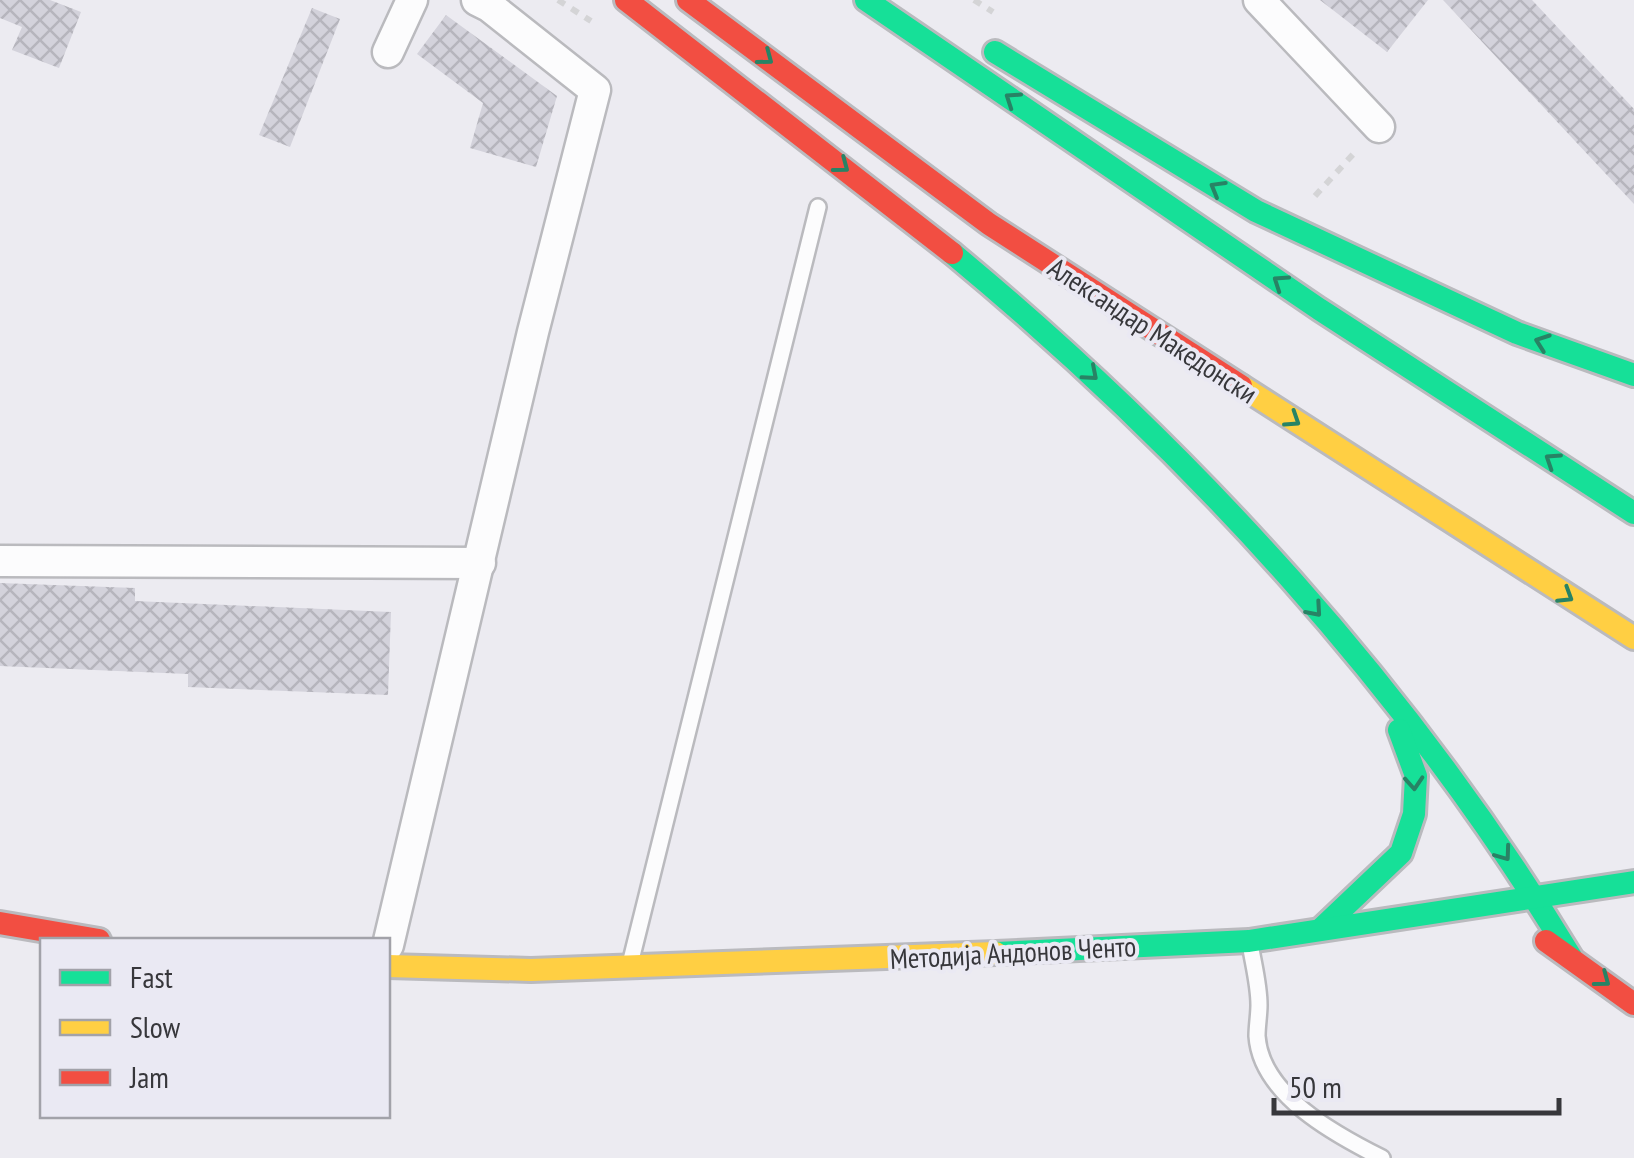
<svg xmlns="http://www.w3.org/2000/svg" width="1634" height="1158" viewBox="0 0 1634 1158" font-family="'PT Sans Narrow',sans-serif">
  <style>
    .building { fill: url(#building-cross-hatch) }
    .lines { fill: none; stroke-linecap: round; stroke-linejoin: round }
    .lane-casing { stroke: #bababe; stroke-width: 20 }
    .street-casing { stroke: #bababe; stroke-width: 35 }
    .fast-casing { stroke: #bababe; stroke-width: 28 }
    .slow-casing { stroke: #bababe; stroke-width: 28 }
    .jam-casing { stroke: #bababe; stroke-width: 28 }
    .path { stroke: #d4d4d6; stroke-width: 6; stroke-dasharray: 8 8; stroke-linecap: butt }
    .lane { stroke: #fcfcfd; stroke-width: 15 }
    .street { stroke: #fcfcfd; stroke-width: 30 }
    .fast { stroke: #16e098; stroke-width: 22 }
    .slow { stroke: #ffcf43; stroke-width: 22 }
    .jam { stroke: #f24e42; stroke-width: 22 }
    .oneway { stroke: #288365 }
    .labels { text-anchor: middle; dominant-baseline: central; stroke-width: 8; stroke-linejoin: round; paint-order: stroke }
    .street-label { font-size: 28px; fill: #37373b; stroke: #eae9f3 }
  </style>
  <defs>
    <pattern id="building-cross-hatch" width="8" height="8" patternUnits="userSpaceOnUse" patternTransform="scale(2.5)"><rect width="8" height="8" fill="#d3d2db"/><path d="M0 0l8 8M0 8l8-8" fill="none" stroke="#b6b5bd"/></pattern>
  </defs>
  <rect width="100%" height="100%" fill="#ecebf1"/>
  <!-- building -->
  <g class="building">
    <path d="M 0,0 L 50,0 L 81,12 L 59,68 L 12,50 L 22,27 L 0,18 Z"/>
    <path d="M 1320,0 L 1428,0 L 1387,52 Z"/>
    <path d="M 1443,0 L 1532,0 L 1634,109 L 1634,204 Z"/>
    <path d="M 312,8 L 340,19 L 290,147 L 259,135 Z"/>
    <path d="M 446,15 L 557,96 L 536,167 L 470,148 L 483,103 L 417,54 Z"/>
    <path d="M 0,583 L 135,588 L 135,601 L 391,612 L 388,695 L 188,687 L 188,674 L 0,666 Z"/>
  </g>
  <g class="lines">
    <defs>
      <g id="lane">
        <path d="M 1250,943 C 1253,963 1259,984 1259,1005 C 1259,1015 1257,1026 1257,1036 C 1261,1095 1336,1135 1382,1158"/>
        <path d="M 631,960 L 818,207"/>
      </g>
      <g id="street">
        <path d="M 1259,0 L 1379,127"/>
        <path d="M 388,52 L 412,0"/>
        <path d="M 0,561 L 480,563"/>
        <path d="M 388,945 L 533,332 L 595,90 L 489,6 L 477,0"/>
      </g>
      <g id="fast">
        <path d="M 866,0 L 1319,309 L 1634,513"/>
        <path d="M 995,52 L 1256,211 L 1517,333 L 1634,375"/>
        <path d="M 952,253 C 1192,452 1409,689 1571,957"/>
        <path d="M 1322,928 L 1401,853 L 1414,814 L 1416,776 L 1399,730"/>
        <path d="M 996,953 L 1249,941 L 1634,882"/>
      </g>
      <g id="slow">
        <path d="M 1241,386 L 1634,638"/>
        <path d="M 388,966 L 531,970 L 996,953"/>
      </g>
      <g id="jam">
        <path d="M 626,0 L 952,253"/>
        <path d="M 688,0 L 989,224 L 1241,386"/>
        <path d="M 0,923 L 99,940"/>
        <path d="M 1546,941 L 1634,1004"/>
      </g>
    </defs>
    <!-- lane casing -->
    <use href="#lane" class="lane-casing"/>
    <!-- street casing -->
    <use href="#street" class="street-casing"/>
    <!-- fast casing -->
    <use href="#fast" class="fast-casing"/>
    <!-- slow casing -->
    <use href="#slow" class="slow-casing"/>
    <!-- jam casing -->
    <use href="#jam" class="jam-casing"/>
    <!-- path -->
    <g class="path">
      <path d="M 558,0 L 591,21"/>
      <path d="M 974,0 L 993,12"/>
      <path d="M 1315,196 L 1357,150"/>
    </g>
    <!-- lane -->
    <use href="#lane" class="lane"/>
    <!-- street -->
    <use href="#street" class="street"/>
    <!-- fast -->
    <use href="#fast" class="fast"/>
    <!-- slow -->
    <use href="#slow" class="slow"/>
    <!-- jam -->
    <use href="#jam" class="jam"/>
  </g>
  <!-- one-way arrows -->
  <defs><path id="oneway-chevron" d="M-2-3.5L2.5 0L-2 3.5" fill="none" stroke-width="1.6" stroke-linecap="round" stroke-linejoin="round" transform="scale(2.5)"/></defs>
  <g class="oneway">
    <use href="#oneway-chevron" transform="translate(766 58) rotate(37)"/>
    <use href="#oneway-chevron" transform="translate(1012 99) rotate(-146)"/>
    <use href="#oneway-chevron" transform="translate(842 166) rotate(37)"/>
    <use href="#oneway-chevron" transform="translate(1217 188) rotate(-150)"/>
    <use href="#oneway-chevron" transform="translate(1280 282) rotate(-146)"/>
    <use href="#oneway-chevron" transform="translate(1542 342) rotate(-160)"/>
    <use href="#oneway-chevron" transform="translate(1091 374) rotate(41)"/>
    <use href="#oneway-chevron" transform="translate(1293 420) rotate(33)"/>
    <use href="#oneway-chevron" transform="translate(1552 460) rotate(-147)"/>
    <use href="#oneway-chevron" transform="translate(1566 596) rotate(32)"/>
    <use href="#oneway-chevron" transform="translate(1315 610) rotate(49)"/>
    <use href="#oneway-chevron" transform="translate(1414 783) rotate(86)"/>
    <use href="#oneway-chevron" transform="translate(1504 854) rotate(54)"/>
    <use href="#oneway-chevron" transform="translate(1603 980) rotate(37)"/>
  </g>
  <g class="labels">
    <!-- street labels -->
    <g class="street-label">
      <text transform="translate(1153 330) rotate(33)">Александар Македонски</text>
      <text transform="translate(1013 952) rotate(-3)">Методија Андонов Ченто</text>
    </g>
  </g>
  <!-- legend -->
  <rect x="40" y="938" width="350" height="180" fill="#eae9f3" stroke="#a2a2a9" stroke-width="2.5"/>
  <rect x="60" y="970" width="50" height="15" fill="#16e098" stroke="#a2a2a9" stroke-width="2.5"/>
  <text x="130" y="988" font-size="30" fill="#37373b">Fast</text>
  <rect x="60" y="1020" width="50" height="15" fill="#ffcf43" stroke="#a2a2a9" stroke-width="2.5"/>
  <text x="130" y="1038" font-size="30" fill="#37373b">Slow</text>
  <rect x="60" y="1070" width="50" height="15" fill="#f24e42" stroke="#a2a2a9" stroke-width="2.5"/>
  <text x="130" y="1088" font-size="30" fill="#37373b">Jam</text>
  <!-- scale -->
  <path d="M1274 1098v15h285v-15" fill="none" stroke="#37373b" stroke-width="5"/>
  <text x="1289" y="1098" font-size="30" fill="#37373b" stroke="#eae9f3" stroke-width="8" paint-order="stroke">50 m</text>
</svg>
